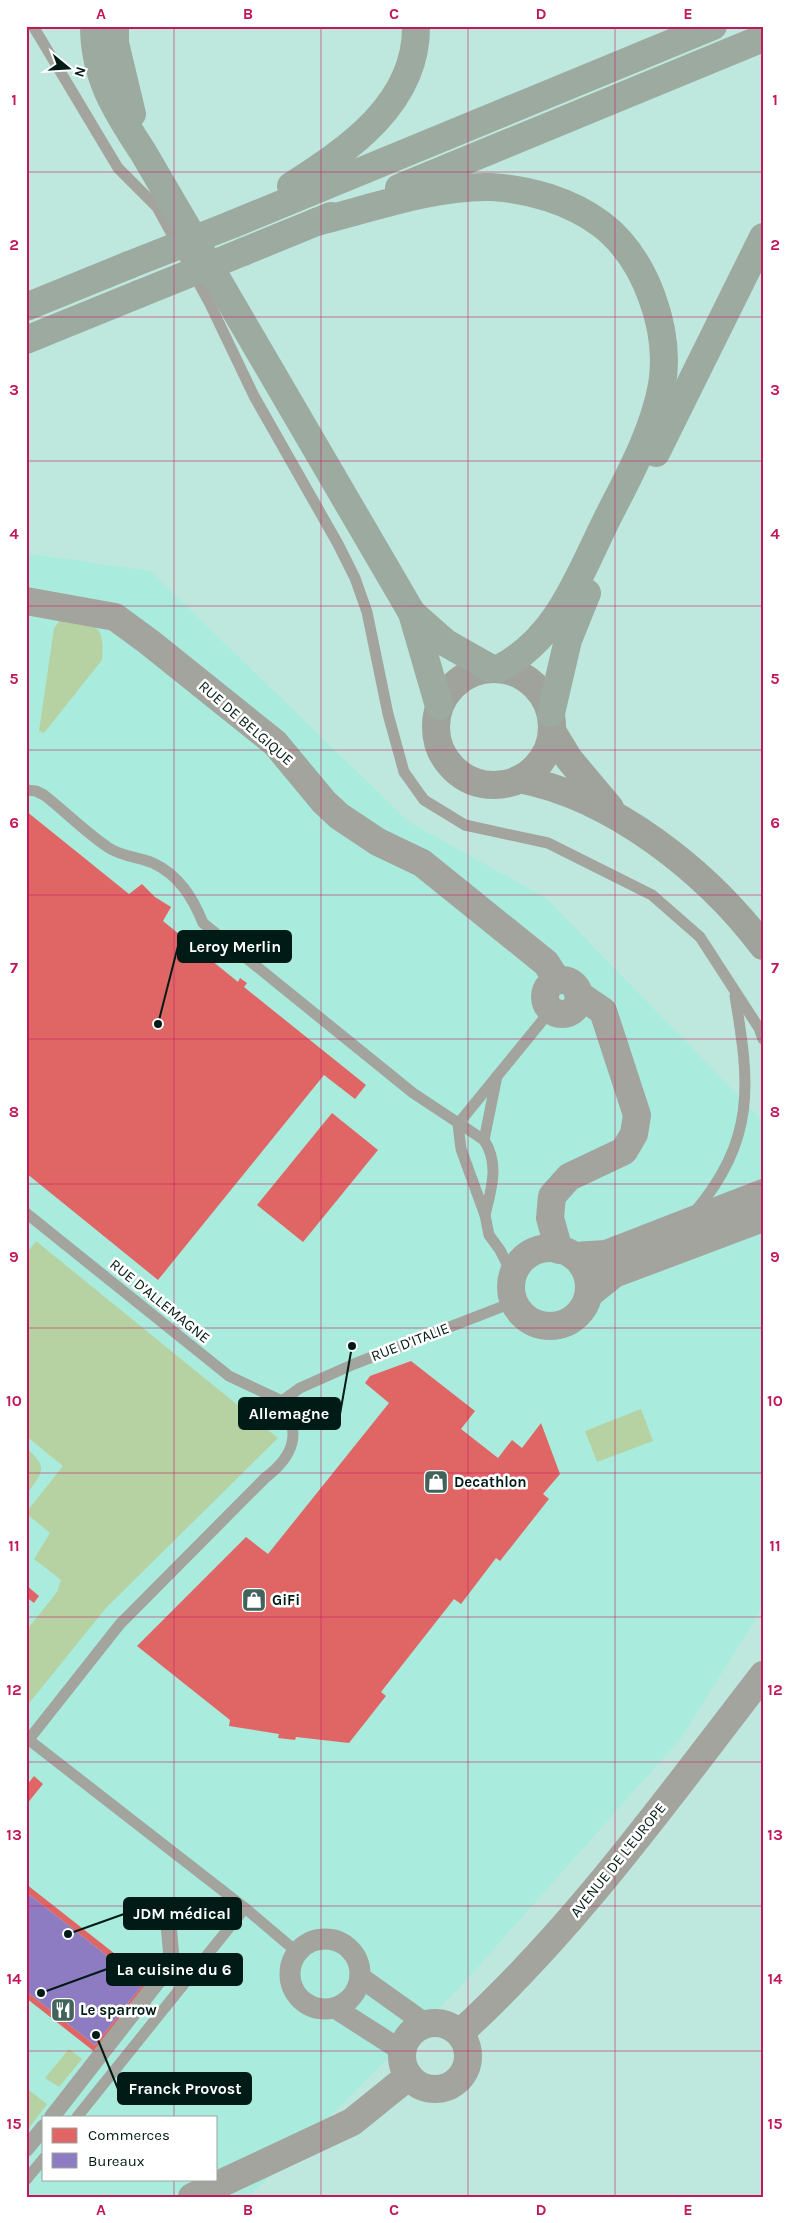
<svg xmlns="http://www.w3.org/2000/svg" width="789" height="2223" viewBox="0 0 789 2223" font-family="Karla,sans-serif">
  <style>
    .built { fill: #a9ecdd; fill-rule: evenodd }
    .green { fill: #b6d2a3 }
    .shops { fill: #e06666 }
    .offices { fill: #8e7cc3 }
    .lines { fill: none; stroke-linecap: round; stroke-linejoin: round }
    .service { stroke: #a4a49e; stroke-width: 11 }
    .pedestrian { stroke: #a4a49e; stroke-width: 16 }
    .minor { stroke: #a4a49e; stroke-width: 21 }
    .tertiary { stroke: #a4a49e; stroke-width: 28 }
    .secondary { stroke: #9fa39c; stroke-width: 28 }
    .trunk { stroke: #9daaa0; stroke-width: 28 }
    .trunk-bridge { stroke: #9daaa0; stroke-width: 28 }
    .grid { fill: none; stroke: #c2185b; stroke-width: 1; stroke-opacity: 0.55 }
    .labels { text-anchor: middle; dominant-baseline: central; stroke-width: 5; stroke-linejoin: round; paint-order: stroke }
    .street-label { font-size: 15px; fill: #001b15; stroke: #fff }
    .poi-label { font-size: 15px; font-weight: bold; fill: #001b15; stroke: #fff; text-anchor: start }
    .leader { fill: none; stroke: #001b15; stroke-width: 2 }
    .callout-dot { fill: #001b15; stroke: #fff; stroke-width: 2 }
    .callout { fill: #001b15; stroke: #001b15; stroke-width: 2 }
    .callout-label { font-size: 16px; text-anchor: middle; font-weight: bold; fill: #fff }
    .neatline { fill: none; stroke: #c2185b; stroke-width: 2 }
    .grid-label { font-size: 16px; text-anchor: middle; font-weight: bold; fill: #c2185b }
  </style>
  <rect width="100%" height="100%" fill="#bee8de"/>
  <!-- built -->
  <path class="built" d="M 26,553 L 150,571 L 409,822 L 546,898 L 763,1121 L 763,1607 L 682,1737 L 460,1987 L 249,2197 L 26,2197 ZM 44,2117 L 216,2117 L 216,2179 L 44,2179 Z"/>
  <!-- green -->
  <g class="green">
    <path d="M 61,619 C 93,623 106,623 102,660 L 44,733 L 39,731 L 54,628 Z"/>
    <path d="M 36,1241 L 278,1438 L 106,1608 L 26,1707 L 26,1631 L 57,1592 L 61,1580 L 34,1559 L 50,1533 L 27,1514 L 28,1510 L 63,1466 L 26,1436 L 26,1254 Z"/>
    <path d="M 641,1409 L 653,1441 L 597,1462 L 585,1431 Z"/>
    <path d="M 26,1448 C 50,1468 42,1473 26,1495 Z"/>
    <path d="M 69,2049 L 82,2059 L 59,2087 L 45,2078 Z"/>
    <path d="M 26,2088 L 47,2104 L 26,2132 Z"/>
  </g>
  <!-- shops -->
  <g class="shops">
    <path d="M 26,811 L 129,894 L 142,884 L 155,897 L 171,907 L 163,921 L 238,982 L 240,978 L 247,983 L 244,987 L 366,1085 L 355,1099 L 324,1075 L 158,1280 L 26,1173 Z"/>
    <path d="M 332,1113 L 378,1150 L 303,1242 L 257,1205 Z"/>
    <path d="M 411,1361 L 475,1411 L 461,1429 L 498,1458 L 512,1440 L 522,1448 L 541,1423 L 560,1474 L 543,1494 L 549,1499 L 500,1561 L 496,1558 L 461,1604 L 454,1599 L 381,1692 L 386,1696 L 349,1743 L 296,1737 L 295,1740 L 278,1738 L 279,1734 L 229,1726 L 230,1720 L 137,1646 L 246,1537 L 268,1554 L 389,1403 L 365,1383 L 370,1376 Z"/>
    <path d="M 26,1585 L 39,1596 L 34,1603 L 26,1597 Z"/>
    <path d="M 34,1776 L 43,1784 L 26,1805 L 26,1786 Z"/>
    <path d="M 26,1884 L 152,1983 L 96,2053 L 26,1998 L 26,1991 L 95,2045 L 143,1984 L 26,1892 Z"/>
  </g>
  <!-- offices -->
  <path class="offices" d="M 26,1892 L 143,1984 L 95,2045 L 26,1991 Z"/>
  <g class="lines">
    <!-- service -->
    <g class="service">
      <path d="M 33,26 L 118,168 L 157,207 L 209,302 L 254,396 L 338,544 L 355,578 L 367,612 L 388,714 L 404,772 L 424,800 L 465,825 L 548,843 L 652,895 L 700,937 L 759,1028 L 763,1039"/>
      <path d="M 26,790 L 36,791 L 44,795 C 66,812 86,833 109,848 C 123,857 139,857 153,863 C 179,875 193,898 203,923 L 413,1093 L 484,1140 C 500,1164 491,1190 485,1215"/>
      <path d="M 484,1140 L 497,1076"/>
      <path d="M 26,1213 L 229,1376 L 282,1401"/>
      <path d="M 694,1213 C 756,1139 750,1085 735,996"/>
      <path d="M 513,1276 L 500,1250 L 489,1235 L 485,1215 L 461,1149 L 458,1124 L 551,1010"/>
      <path d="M 282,1401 L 300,1388 L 354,1364 L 514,1302"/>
      <path d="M 29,1740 L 245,1908 L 298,1953"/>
      <path d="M 26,1743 L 120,1624 L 265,1478 C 294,1456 302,1433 282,1401"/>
      <path d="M 77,2117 L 245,1908"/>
      <path d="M 26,2180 L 44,2158"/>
    </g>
    <!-- pedestrian -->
    <g class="pedestrian">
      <path d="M 52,2117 L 172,1963 L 169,1930"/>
      <path d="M 26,2149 L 44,2127"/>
    </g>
    <!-- minor -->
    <g class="minor">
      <circle cx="325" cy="1974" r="35"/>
      <path d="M 360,1977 L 426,2024"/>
      <path d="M 335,2008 L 402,2051"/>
    </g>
    <!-- tertiary -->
    <g class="tertiary">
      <path d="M 26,601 L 115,617 L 149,642 L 275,743 L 324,802 L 339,816 L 378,842 L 422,863 L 546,963 L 557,980"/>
      <circle cx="562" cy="997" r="17"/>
      <circle cx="550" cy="1287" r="39"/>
      <path d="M 559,1250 L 550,1218 L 552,1196 L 569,1177 L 624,1151 L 634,1134 L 637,1115 L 603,1011 L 578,994"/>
      <path d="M 574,1256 L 606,1254 L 763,1193"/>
      <path d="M 589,1294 L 614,1274 L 763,1218"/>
      <circle cx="435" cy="2056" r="33"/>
      <path d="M 460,2033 C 576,1927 667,1799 763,1675"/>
      <path d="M 192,2197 L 352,2122 L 409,2076"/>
    </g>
    <!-- secondary -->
    <g class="secondary">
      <circle cx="494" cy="727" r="58"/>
      <path d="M 552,731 L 569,759 L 610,808"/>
      <path d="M 519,779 C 613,797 706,871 763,946"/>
    </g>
    <!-- trunk -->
    <g class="trunk">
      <path d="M 94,26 C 94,77 116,111 143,152 L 412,613 L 439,706"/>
      <path d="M 115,26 L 115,43 L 132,114"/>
      <path d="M 291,186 C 349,149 417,103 416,26"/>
      <path d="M 399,188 L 763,38"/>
      <path d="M 316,222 C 369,209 437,185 491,187 C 529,189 570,201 601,224 C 646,258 671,330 662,385 C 653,434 627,479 605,523 C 578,578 557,638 500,668"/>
      <path d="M 233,224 L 713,26"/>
      <path d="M 243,252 L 331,216"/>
      <path d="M 26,307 L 129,265"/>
      <path d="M 26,340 L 139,294"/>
      <path d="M 656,453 L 763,237"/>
      <path d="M 412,613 L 446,643 L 490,668"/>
      <path d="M 551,713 L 568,640 L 587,593"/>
    </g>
    <!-- trunk-bridge -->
    <g class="trunk-bridge">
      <path d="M 129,265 L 233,224"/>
      <path d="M 139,294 L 243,252"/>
    </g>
  </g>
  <!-- grid -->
  <path class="grid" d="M 174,26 L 174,2117M 321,26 L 321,2197M 468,26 L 468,2197M 615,26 L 615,2197M 26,172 L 763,172M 26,317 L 763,317M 26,461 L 763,461M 26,606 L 763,606M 26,750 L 763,750M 26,895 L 763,895M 26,1039 L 763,1039M 26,1184 L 763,1184M 26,1328 L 763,1328M 26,1473 L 763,1473M 26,1617 L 763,1617M 26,1762 L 763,1762M 26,1906 L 763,1906M 26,2051 L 763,2051M 174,2179 L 174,2197"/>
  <!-- icons -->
  <defs>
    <symbol id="shop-square" viewBox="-11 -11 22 22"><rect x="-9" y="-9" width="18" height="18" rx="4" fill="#42635b" stroke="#fff"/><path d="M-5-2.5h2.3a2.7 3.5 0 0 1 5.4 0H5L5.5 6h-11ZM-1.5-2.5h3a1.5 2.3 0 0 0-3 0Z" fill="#fff"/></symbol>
    <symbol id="restaurant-square" viewBox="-11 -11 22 22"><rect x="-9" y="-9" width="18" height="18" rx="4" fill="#42635b" stroke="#fff"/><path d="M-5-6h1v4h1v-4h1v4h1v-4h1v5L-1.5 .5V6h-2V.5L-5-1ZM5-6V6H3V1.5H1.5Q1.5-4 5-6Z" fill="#fff"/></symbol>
  </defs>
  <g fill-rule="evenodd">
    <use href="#shop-square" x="422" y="1468" width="28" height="28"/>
    <use href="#shop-square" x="240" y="1586" width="28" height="28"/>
    <use href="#restaurant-square" x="49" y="1996" width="28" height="28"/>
  </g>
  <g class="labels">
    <!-- street labels -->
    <g class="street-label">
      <text transform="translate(246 723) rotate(41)">RUE DE BELGIQUE</text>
      <text transform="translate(160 1301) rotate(39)">RUE D'ALLEMAGNE</text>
      <text transform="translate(410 1342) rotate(-21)">RUE D'ITALIE</text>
      <text transform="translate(618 1860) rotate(-51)">AVENUE DE L'EUROPE</text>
    </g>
    <!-- poi labels -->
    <g class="poi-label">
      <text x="454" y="1482">Decathlon</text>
      <text x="272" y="1600">GiFi</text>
      <text x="80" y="2010">Le sparrow</text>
    </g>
  </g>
  <!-- callouts -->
  <path class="leader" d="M158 1024L178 946M352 1346L340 1414M68 1934L124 1914M41 1993L107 1969M96 2035L118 2089"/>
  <g class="callout-dot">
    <circle cx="158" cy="1024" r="5"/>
    <circle cx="352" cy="1346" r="5"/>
    <circle cx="68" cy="1934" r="5"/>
    <circle cx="41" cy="1993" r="5"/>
    <circle cx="96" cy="2035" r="5"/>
  </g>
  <g class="callout">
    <rect x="178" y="931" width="113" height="31" rx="5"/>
    <rect x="239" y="1398" width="101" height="31" rx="5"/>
    <rect x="124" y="1898" width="117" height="31" rx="5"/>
    <rect x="107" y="1954" width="135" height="31" rx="5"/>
    <rect x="118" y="2073" width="133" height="31" rx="5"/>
  </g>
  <g class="callout-label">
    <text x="235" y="952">Leroy Merlin</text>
    <text x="289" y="1419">Allemagne</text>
    <text x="182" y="1919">JDM médical</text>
    <text x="174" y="1975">La cuisine du 6</text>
    <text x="185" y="2094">Franck Provost</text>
  </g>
  <!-- border -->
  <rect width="789" height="2223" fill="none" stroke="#ffffff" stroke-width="55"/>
  <!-- legend -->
  <rect x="42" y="2116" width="175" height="65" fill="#ffffff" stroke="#99a4a1"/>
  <rect x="52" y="2128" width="25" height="15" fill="#e06666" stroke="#99a4a1"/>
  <text x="88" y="2140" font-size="15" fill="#001b15">Commerces</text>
  <rect x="52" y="2153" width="25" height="15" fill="#8e7cc3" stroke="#99a4a1"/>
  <text x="88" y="2166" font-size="15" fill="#001b15">Bureaux</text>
  <!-- north arrow -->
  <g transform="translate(68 68) rotate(108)" stroke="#ffffff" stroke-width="4" paint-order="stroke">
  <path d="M0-4L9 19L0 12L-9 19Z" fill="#001b15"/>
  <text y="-8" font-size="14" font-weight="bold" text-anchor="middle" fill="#001b15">N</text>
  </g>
  <rect x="28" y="28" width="734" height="2168" class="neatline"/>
  <g class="grid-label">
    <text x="101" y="19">A</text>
    <text x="248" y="19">B</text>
    <text x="394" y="19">C</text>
    <text x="541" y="19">D</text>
    <text x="688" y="19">E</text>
    <text x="14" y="105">1</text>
    <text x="775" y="105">1</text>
    <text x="14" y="250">2</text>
    <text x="775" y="250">2</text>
    <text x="14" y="395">3</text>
    <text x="775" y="395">3</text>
    <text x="14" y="539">4</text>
    <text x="775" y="539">4</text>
    <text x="14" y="684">5</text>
    <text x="775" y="684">5</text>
    <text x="14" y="828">6</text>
    <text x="775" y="828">6</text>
    <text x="14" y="973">7</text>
    <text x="775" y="973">7</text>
    <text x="14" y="1117">8</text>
    <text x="775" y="1117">8</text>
    <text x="14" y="1262">9</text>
    <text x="775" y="1262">9</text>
    <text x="14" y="1406">10</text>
    <text x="775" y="1406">10</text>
    <text x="14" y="1551">11</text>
    <text x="775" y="1551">11</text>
    <text x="14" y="1695">12</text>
    <text x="775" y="1695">12</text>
    <text x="14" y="1840">13</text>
    <text x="775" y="1840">13</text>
    <text x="14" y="1984">14</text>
    <text x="775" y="1984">14</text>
    <text x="14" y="2129">15</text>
    <text x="775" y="2129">15</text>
    <text x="101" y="2215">A</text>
    <text x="248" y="2215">B</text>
    <text x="394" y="2215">C</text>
    <text x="541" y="2215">D</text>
    <text x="688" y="2215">E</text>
  </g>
</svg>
